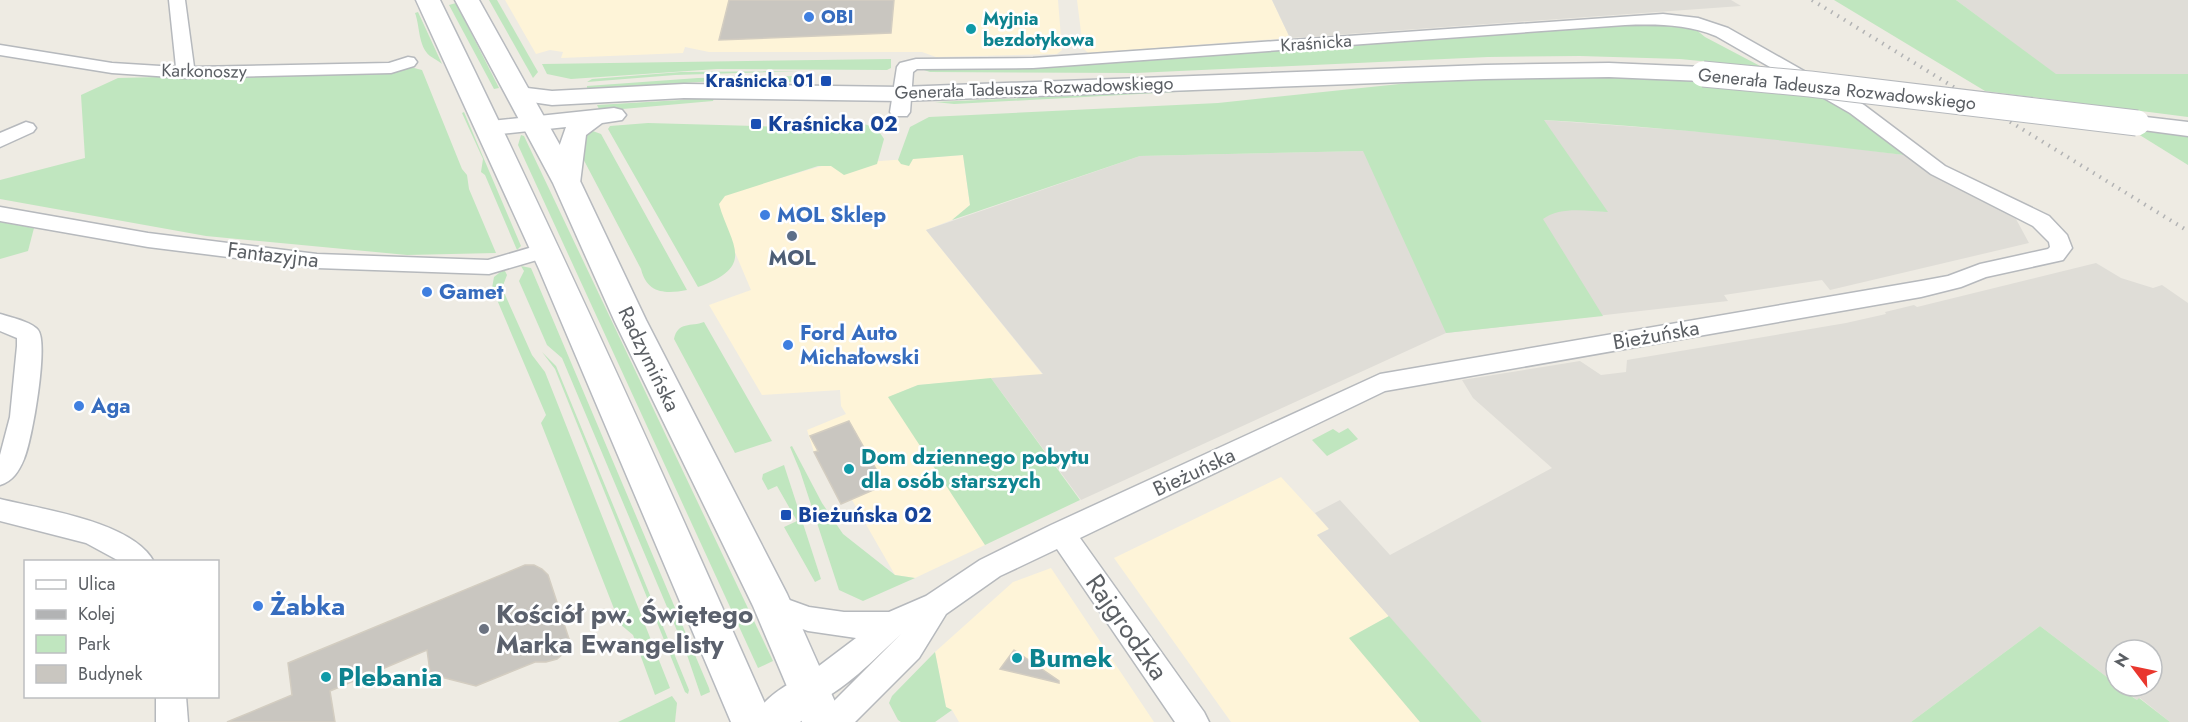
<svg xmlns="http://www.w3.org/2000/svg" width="2188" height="722" viewBox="0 0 2188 722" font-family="Jost,sans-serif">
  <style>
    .commercial { fill: #fef4d8 }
    .industrial { fill: #dfddd7 }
    .green { fill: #c0e6bf }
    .building { fill: #c9c6c0; stroke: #d3cdc1; stroke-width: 1.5 }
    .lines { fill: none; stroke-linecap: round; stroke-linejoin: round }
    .minor-casing { stroke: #b6b9bd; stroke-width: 3 }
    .tertiary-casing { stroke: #b6b9bd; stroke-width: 3 }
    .secondary-casing { stroke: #b7babf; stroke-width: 3 }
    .minor { fill: #fff; fill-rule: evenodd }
    .tertiary { fill: #fff; fill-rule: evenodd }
    .secondary { fill: #fff; fill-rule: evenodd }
    .rail { stroke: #b2b3b4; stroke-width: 4; stroke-dasharray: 1.5 6; stroke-linecap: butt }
    .tertiary-bridge-casing { stroke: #b6b9bd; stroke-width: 27; stroke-linecap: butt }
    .tertiary-bridge { stroke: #fff; stroke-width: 25 }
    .shop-dot { fill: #3f7fe0; stroke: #fff; stroke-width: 2 }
    .culture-dot { fill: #0f9aa8; stroke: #fff; stroke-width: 2 }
    .transit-dot { fill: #1a4fb4; stroke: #fff; stroke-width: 2 }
    .service-dot { fill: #5c6f8a; stroke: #fff; stroke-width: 2 }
    .worship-dot { fill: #6b7280; stroke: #fff; stroke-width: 2 }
    .labels { text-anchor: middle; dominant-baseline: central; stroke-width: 5; stroke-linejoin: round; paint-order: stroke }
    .far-shop-label { font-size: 18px; font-weight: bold; fill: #366cbe; stroke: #fff; text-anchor: start }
    .far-culture-label { font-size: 18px; font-weight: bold; fill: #0d838f; stroke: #fff; text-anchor: start }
    .far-street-label { font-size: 18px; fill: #5b5f64; stroke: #fff }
    .far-transit-label { font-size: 18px; font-weight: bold; fill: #164399; stroke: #fff; text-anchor: end }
    .transit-label { font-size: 21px; font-weight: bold; fill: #164399; stroke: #fff; text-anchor: start }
    .shop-label { font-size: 21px; font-weight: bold; fill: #366cbe; stroke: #fff; text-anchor: start }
    .street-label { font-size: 21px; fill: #5b5f64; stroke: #fff }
    .service-label { font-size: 21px; font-weight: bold; fill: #4e5e75; stroke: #fff }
    .culture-label { font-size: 21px; font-weight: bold; fill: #0d838f; stroke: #fff; text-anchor: start }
    .near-shop-label { font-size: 26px; font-weight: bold; fill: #366cbe; stroke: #fff; text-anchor: start }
    .near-worship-label { font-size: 26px; font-weight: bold; fill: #5b616d; stroke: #fff; text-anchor: start }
    .near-street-label { font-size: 26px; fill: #5b5f64; stroke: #fff }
    .near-culture-label { font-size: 26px; font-weight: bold; fill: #0d838f; stroke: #fff; text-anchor: start }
  </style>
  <rect width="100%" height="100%" fill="#eeebe3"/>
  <!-- commercial -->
  <g class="commercial">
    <path d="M 505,0 L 1058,0 L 1062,50 L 1057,54 L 936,57 L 922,52 L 709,52 L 685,47 L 683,53 L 561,58 L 563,52 L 550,50 L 536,54 Z"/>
    <path d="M 1077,0 L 1272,0 L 1290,38 L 1088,53 L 1083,48 Z"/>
    <path d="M 963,155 L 970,205 L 952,220 L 926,230 L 1043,375 L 918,385 L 889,397 L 985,545 L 915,578 L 895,575 L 852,500 L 841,504 L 814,452 L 807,430 L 846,414 L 841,406 L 840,390 L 762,395 L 709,305 L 751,290 L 712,198 L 825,165 Z"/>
    <path d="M 1281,477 L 1329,529 L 1317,535 L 1389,616 L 1350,638 L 1420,722 L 1231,722 L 1114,558 Z"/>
    <path d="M 1051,568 L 1154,722 L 959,722 L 952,710 L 946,707 L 935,652 L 1013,582 Z"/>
  </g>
  <!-- industrial -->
  <g class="industrial">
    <path d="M 1272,0 L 1731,0 L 1741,6 L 1290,38 Z"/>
    <path d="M 1956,0 L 2188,0 L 2188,74 L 2055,74 Z"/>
    <path d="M 1543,120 L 1758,136 L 1904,155 L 2016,219 L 2029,243 L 1830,290 L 1822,280 L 1724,295 L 1728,301 L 1446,333 L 1081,500 L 991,378 L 1043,374 L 926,230 L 1140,156 L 1363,151 Z"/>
    <path d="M 2096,263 L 2121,278 L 2153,288 L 2162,285 L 2188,303 L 2188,722 L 2170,722 L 2140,698 L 2137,700 L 2119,686 L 2152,686 L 2152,650 L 2116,650 L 2116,684 L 2040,626 L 1911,722 L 1482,722 L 1317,535 L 1329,529 L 1315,513 L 1340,500 L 1390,555 L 1552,468 L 1473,398 L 1462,380 L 1580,361 L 1601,375 L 1626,372 L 1627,360 L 1846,323 L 1886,314 L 1885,312 L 1914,305 L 1917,307 Z"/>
  </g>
  <!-- green -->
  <g class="green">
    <path d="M 489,0 L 497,0 L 538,72 L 533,78 Z"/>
    <path d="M 1834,0 L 1956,0 L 2056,74 L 2188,74 L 2188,117 L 1985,91 Z"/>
    <path d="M 456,3 L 499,88 L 494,89 L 449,5 Z"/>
    <path d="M 418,12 L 442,64 C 439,61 434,59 430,56 C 418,46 420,26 415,13 Z"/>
    <path d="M 1649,22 L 1694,28 L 1705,37 L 1762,67 L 1680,59 L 1580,56 L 1488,57 L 1136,73 L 930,72 L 924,70 L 925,68 L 1054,67 Z"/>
    <path d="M 891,59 L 891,68 L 887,70 L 717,69 L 571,79 L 547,74 L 542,64 Z"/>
    <path d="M 410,67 L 422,70 L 462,169 L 467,175 L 469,189 L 496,253 L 407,255 L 206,236 L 0,199 L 0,180 L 85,158 L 81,95 L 118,78 L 396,71 Z"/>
    <path d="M 800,71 L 675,75 L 587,82 L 592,79 L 681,72 Z"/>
    <path d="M 1639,75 L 1823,92 L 1843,104 L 1904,155 C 1784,140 1665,127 1544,120 L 1608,212 C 1587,211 1560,206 1543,219 L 1603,316 L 1446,333 L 1363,151 L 1140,156 L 952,220 L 970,205 L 963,155 L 913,159 L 909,166 L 901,164 L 898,160 L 910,127 L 929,117 L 1218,103 L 1438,80 Z"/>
    <path d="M 800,76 L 798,82 L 716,81 L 587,89 L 587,86 L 698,78 Z"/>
    <path d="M 1304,85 L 954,104 L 935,102 L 1068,96 L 1153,88 Z"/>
    <path d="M 714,98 L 713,101 L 600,111 L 597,105 Z"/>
    <path d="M 464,112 L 521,246 L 517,250 L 485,175 L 481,172 L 483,159 L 462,113 Z"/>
    <path d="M 834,122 C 853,123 874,120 884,139 L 877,164 L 844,175 L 831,166 L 818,166 L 725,196 L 719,204 C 730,244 758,266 698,287 L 608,129 L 610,126 L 648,123 L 825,128 Z"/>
    <path d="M 2130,129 L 2188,136 L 2188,165 Z"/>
    <path d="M 590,130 L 601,134 L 687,290 C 666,294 647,294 641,269 L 578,149 L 580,138 Z"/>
    <path d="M 521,135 L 524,136 L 773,661 L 758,668 L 518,145 Z"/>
    <path d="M 0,222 L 34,228 L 28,251 L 0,259 Z"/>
    <path d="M 521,266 L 531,268 L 709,688 L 710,692 L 701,696 L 686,652 L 562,358 L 547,345 L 519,281 L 524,271 Z"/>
    <path d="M 504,269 L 507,275 L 502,288 L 532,355 L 545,372 L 670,688 L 655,695 L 633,635 L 620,624 L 541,423 L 546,415 L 492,288 L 494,277 Z"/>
    <path d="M 704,322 L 772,441 L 735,453 L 674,339 C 678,321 691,327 704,322 Z"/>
    <path d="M 542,352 L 556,366 L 689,690 L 688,694 L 685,692 L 555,369 Z"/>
    <path d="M 991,378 L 1080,500 L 985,545 L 888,397 L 918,385 Z"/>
    <path d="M 1348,428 L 1358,439 L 1327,456 L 1312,440 L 1333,429 L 1339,433 Z"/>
    <path d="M 792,446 L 822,503 L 843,534 L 895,575 L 915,578 L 863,601 L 839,590 L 800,471 L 790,447 Z"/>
    <path d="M 784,465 L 821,579 L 815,582 L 784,527 L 797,521 L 777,486 L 768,490 L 762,479 L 763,474 Z"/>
    <path d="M 1389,616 L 1482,722 L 1420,722 L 1349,638 Z"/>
    <path d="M 2040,626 L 2116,684 L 2116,686 L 2137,700 L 2139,698 L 2170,722 L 1911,722 Z"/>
    <path d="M 935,652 L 946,707 L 952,710 L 935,722 L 901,722 L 898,720 L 889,703 L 892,696 Z"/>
    <path d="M 672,696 L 677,703 L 675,722 L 618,722 Z"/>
  </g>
  <!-- building -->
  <g class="building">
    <path d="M 729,0 L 894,0 L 891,33 L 719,40 Z"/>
    <path d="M 849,421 L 885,485 L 841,504 L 814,452 L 818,451 L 810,436 Z"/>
    <path d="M 525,565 L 534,565 L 542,569 L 548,575 L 570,642 L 565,652 L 557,659 L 546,662 L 535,662 L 476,686 L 441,677 L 430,672 L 427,650 L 330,691 L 335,722 L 227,722 L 292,695 L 288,663 Z"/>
    <path d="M 1014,650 L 1059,681 L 1059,683 L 1000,669 Z"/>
  </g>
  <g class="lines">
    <defs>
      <g id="minor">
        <path d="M 169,0 L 185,0 L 194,67 L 389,63 L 408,57 L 414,58 L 417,62 L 414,66 L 391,73 L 186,78 L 112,73 L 0,55 L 0,45 L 112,63 L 176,67 Z"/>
        <path d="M 1663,14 L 1698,18 L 1728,28 L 1864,105 L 1945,166 L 2049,216 L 2067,235 L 2072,248 L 2063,260 L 1986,277 L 1961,287 L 1921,297 L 1385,391 L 1080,538 L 1204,712 L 1209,722 L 1175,722 L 1057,549 L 1000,576 L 946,614 L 919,658 L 855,722 L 818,722 L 823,712 L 901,634 C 876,657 843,693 810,705 L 799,701 L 795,691 L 799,681 L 856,638 L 808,631 L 763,615 L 759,606 L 763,597 L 773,594 L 809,607 L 844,612 L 889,612 L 926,596 L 980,560 L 1051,525 L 1380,374 L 1921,281 L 1948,276 L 1980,264 L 2048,249 L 2050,247 L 2049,242 L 2033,226 L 1931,174 L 1850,113 L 1716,36 C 1686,24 1657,24 1625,25 L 1033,68 L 917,69 L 913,72 L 910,112 L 907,116 L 893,116 L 890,112 L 897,67 L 900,63 L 916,59 L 1033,58 Z"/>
        <path d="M 26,122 L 33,124 L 36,128 L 33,132 L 0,147 L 0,133 Z"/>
        <path d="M 0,207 L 148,233 L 317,254 L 488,260 L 546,243 L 554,245 L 557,250 L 554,255 L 489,274 L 317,268 L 148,247 L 0,221 Z"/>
        <path d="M 0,314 C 10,317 32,322 38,330 C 49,343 32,442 24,459 C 19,471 13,481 0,485 L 0,455 L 10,417 L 17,346 L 17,338 L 0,331 Z"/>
        <path d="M 0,499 C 41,509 134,522 154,562 L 121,562 L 86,543 L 0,521 Z"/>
        <path d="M 156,696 L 186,696 L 188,722 L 156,722 Z"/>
      </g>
      <g id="tertiary">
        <path d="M 1609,63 L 1703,67 L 1711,69 L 1714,74 L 1711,79 L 1703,81 L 1609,77 L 1485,79 L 901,101 L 684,98 L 552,105 L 511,99 L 507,94 L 511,89 L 519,87 L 552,91 L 684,84 L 901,87 L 1485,65 Z"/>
        <path d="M 614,108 L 622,110 L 626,115 L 622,120 L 602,123 L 586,135 L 580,183 L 576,188 L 567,191 L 558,188 L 554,183 L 559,147 L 566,127 L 491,135 L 482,133 L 479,128 L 482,123 L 491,121 Z"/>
        <path d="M 2137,116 L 2188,122 L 2188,136 L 2128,128 L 2125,123 L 2128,118 Z"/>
        <path d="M 810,674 L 823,679 L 829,691 L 823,703 L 800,722 L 751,722 C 760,700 788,682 810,674 Z"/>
      </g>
      <g id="secondary">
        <path d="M 416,0 L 440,0 C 557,238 666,479 773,722 L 731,722 L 539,269 Z"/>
        <path d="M 455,0 L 479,0 L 581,183 L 646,320 L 787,594 L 844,722 L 802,722 L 753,606 L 614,320 L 553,183 Z"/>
      </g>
    </defs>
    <!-- minor casing -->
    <use href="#minor" class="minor-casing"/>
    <!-- tertiary casing -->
    <use href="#tertiary" class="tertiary-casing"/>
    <!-- secondary casing -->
    <use href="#secondary" class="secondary-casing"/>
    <!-- minor -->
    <use href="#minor" class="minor"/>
    <!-- tertiary -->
    <use href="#tertiary" class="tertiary"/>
    <!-- secondary -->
    <use href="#secondary" class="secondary"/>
    <!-- rail -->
    <path class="rail" d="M 1812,0 L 2188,231"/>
    <defs>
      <path id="tertiary-bridge" d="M 1703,74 L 1810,84 L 2137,123"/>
    </defs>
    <!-- tertiary-bridge casing -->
    <use href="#tertiary-bridge" class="tertiary-bridge-casing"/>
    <!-- tertiary-bridge -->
    <use href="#tertiary-bridge" class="tertiary-bridge"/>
  </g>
  <!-- markers -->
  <g class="shop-dot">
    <circle cx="809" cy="17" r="6"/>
    <circle cx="765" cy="215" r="6"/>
    <circle cx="427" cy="292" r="6"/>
    <circle cx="788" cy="345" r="6"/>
    <circle cx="79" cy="406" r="6"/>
    <circle cx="258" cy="606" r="6"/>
  </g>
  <g class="culture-dot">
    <circle cx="971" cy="29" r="6"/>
    <circle cx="849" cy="469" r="6"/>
    <circle cx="1017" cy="658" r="6"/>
    <circle cx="326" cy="677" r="6"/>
  </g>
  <g class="transit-dot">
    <rect x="820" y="75" width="12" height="12" rx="3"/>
    <rect x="750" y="118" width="12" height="12" rx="3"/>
    <rect x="780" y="509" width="12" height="12" rx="3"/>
  </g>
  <circle class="service-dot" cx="792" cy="236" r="6"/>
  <circle class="worship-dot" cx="484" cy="629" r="6"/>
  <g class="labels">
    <!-- far-shop labels -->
    <g class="far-shop-label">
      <text x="821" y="17">OBI</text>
    </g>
    <!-- far-culture labels -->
    <g class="far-culture-label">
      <text x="983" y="19">Myjnia<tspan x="983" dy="21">bezdotykowa</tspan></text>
    </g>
    <!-- far-street labels -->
    <g class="far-street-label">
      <text transform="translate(1316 43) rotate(-4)">Kraśnicka</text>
      <text transform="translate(204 71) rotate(1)">Karkonoszy</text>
      <text transform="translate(1034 88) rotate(-2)">Generała Tadeusza Rozwadowskiego</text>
      <text transform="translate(1837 89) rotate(6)">Generała Tadeusza Rozwadowskiego</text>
    </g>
    <!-- far-transit labels -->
    <g class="far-transit-label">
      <text x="814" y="81">Kraśnicka 01</text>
    </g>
    <!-- transit labels -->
    <g class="transit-label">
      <text x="768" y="124">Kraśnicka 02</text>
      <text x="798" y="515">Bieżuńska 02</text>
    </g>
    <!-- shop labels -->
    <g class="shop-label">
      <text x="777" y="215">MOL Sklep</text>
      <text x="439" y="292">Gamet</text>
      <text x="800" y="333">Ford Auto<tspan x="800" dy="24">Michałowski</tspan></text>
      <text x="91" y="406">Aga</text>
    </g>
    <!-- street labels -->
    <g class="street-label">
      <text transform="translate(273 255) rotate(7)">Fantazyjna</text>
      <text transform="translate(1656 335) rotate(-10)">Bieżuńska</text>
      <text transform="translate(649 359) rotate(64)">Radzymińska</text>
      <text transform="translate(1194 472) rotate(-25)">Bieżuńska</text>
    </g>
    <!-- service labels -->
    <g class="service-label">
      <text x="792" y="258">MOL</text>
    </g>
    <!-- culture labels -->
    <g class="culture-label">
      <text x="861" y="457">Dom dziennego pobytu<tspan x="861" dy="24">dla osób starszych</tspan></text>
    </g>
    <!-- near-shop labels -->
    <g class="near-shop-label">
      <text x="270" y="606">Żabka</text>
    </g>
    <!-- near-worship labels -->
    <g class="near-worship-label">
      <text x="496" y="614">Kościół pw. Świętego<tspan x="496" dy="30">Marka Ewangelisty</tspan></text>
    </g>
    <!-- near-street labels -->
    <g class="near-street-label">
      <text transform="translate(1127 627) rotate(55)">Rajgrodzka</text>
    </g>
    <!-- near-culture labels -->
    <g class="near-culture-label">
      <text x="1029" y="658">Bumek</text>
      <text x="338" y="677">Plebania</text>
    </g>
  </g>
  <!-- legend -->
  <rect x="24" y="560" width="195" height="138" fill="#ffffff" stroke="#bdbfc1" stroke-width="1.5"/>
  <rect x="36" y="580" width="30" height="9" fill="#ffffff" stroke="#bdbfc1" stroke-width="1.5"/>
  <text x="78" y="590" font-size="18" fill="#5b5f64">Ulica</text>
  <rect x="36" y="610" width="30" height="9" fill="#b2b3b4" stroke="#bdbfc1" stroke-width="1.5"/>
  <text x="78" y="620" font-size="18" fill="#5b5f64">Kolej</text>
  <rect x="36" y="635" width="30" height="18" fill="#c0e6bf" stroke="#bdbfc1" stroke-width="1.5"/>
  <text x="78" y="650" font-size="18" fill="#5b5f64">Park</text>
  <rect x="36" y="665" width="30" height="18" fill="#c9c6c0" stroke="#bdbfc1" stroke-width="1.5"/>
  <text x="78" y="680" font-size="18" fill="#5b5f64">Budynek</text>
  <!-- north arrow -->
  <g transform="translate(2134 668) rotate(302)"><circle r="28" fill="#ffffff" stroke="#bdbfc1" stroke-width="1.5"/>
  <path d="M0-4.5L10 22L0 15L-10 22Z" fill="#e9372e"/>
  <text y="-9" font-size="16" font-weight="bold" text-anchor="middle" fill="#5b5f64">N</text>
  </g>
</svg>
